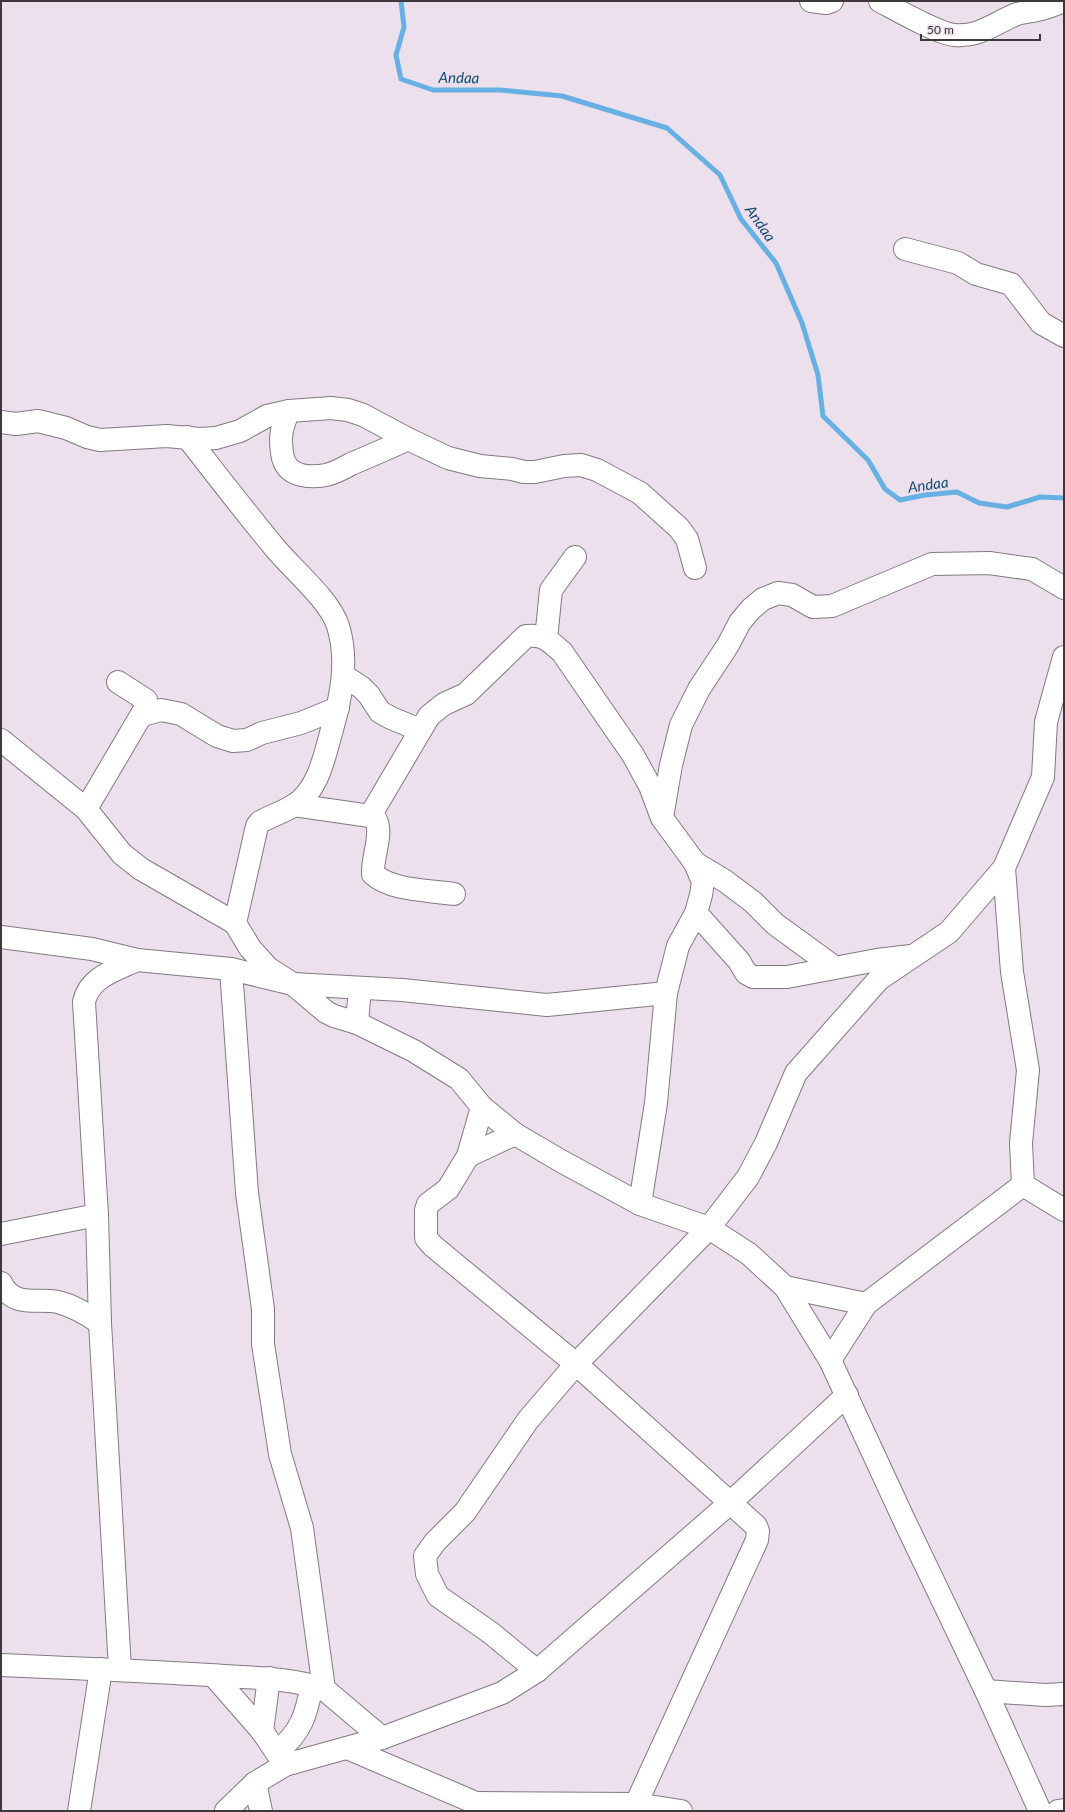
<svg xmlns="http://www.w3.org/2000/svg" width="1065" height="1812" viewBox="0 0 1065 1812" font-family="Lato,sans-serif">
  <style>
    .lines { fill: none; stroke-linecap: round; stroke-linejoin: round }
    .stream { stroke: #67b0e4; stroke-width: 5 }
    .minor-casing { stroke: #837983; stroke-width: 24 }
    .minor { stroke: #fff; stroke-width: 22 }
    .labels { text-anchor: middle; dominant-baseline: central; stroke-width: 3; stroke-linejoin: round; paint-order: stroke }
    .water-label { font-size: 15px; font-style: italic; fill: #144c6f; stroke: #ebe0eb }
  </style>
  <rect width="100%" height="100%" fill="#ebe0eb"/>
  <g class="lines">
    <!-- stream -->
    <path class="stream" d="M 401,1 L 404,27 L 396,55 L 401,79 L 433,90 L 500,90 L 562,96 L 667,128 L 720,175 L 741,219 L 776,263 L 802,323 L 818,375 L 823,416 L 868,460 L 885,489 L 900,500 L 925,495 L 957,492 L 979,503 L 1007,507 L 1040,497 L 1064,498"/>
    <defs>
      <g id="minor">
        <path d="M 811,1 L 826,3 L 832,1"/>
        <path d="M 880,1 C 897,10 937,33 954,35 C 979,38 996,22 1017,14 C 1025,12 1033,11 1041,9 C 1049,7 1056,4 1064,1"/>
        <path d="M 905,249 L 958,263 L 976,274 L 1011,284 L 1041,323 L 1064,336"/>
        <path d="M 289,411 C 281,427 279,439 283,458 C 288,477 310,478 326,475 C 335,473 344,468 351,464 C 370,456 389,448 408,439"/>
        <path d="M 1,422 L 16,424 L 38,421 L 66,428 L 87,437 L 100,440 L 167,436 L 199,439 L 216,438 L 240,431 L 267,416 L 289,411 L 331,408 L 348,410 L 363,415 L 408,439 L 448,458 L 480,466 L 512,469 L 524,472 L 535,472 L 564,466 L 581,465 L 597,470 L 640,493 L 679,528 L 687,539 L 695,568"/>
        <path d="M 187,437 C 216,474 245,512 275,548 C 293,570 330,600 338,626 C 349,661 341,698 331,733 C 324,758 318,791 293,806 C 283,812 271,816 260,822 L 257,826 L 235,923 L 250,948 L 268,968 L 293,984 L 326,1012 L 334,1016 L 357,1023 L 414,1051 L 459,1079 L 482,1107 L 515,1134 L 561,1161 L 640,1204 L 709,1228 L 749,1254 L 785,1287 L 830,1360 L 905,1522 L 986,1691 L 1040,1811"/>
        <path d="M 546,639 L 551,590 L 575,557"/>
        <path d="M 344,676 L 361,687 L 369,695 L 380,712 L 391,718 L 420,730"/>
        <path d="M 142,715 L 161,710 L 181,714 L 217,736 L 233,741 L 247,740 L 262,733 L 301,723 L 338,708"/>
        <path d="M 1,740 L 86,809 L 122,854 L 141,869 L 235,923"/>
        <path d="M 294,805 L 370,816 L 376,820 C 383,834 372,857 373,874 C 392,891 428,890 454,894"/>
        <path d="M 86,809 L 146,707 L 146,700 L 118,682"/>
        <path d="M 370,816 L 429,716 L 444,704 L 466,694 L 526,636 C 544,634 549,641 562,652 L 633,755 L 650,786 L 662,818 L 695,863 L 703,882 L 701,895 L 696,913 L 678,946 L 666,993 L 656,1103 L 640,1204"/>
        <path d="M 662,817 L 671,765 L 681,725 L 699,689 L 728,645 L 740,622 L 751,609 L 763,599 L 778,593 L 792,595 L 813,607 L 832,606 L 932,564 L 989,563 L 1032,569 L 1064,588"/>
        <path d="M 695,863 L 725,881 L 753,902 L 775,924 L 834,967"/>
        <path d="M 696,913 L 739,961 L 746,973 L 753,977 L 787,977 L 877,960 L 911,956"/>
        <path d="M 1,937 L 92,949 L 137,960 L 231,969 L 293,984 L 402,990 L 547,1005 L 666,993"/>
        <path d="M 231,969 L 247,1193 L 263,1309 L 263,1344 L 280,1454 L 302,1528 L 324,1689 L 382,1738"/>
        <path d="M 357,1023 L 360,988"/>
        <path d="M 482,1107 L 468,1156 L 448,1189 L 428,1204 L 426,1210 L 426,1238 L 433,1246 L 576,1364 L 756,1526 L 758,1531 L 757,1540 L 636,1804"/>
        <path d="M 468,1156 L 515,1134"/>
        <path d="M 1023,1185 L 1021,1143 L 1028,1070 L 1012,972 L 1004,868 L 1043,777 L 1046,722 L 1064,657"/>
        <path d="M 1023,1185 L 1064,1210"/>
        <path d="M 1,1234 L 97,1215"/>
        <path d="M 1,1283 C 14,1308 35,1298 58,1302 C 74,1306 87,1314 100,1323"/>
        <path d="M 785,1287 L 866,1304"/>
        <path d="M 830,1360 L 866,1304 L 1023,1185"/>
        <path d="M 1,1665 C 71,1668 141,1671 210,1675 C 249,1678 287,1677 324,1689"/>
        <path d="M 120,1669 L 100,1323 L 97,1215 L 84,1002 C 89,977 116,970 137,960"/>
        <path d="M 537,1671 L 491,1633 L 438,1596 L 427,1574 L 425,1556 L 435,1542 L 465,1512 L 528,1420 L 576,1364 L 709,1228 L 748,1177 L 766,1143 L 796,1073 L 879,979 L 949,932 L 1004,868"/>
        <path d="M 214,1676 L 262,1731 L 285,1765"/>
        <path d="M 986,1691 L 1045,1695 L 1064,1694"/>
        <path d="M 262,1731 L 269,1678"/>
        <path d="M 347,1748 L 476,1803 L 486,1811"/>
        <path d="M 277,1752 C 301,1732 306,1716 312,1685"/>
        <path d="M 255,1783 L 261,1811"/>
        <path d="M 476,1803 L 636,1804 L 681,1811"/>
        <path d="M 79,1811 L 101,1669"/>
        <path d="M 226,1811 L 255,1783 L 285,1765 L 382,1738 L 502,1693 L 537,1671 L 730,1503 L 847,1395"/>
        <path d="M 1058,1811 L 1064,1810"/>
      </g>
    </defs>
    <!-- minor casing -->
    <use href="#minor" class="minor-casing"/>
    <!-- minor -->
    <use href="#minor" class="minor"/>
  </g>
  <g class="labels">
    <!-- water labels -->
    <g class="water-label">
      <text transform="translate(459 77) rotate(1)">Andaa</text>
      <text transform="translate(761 223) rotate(55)">Andaa</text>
      <text transform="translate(928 484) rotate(-8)">Andaa</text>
    </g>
  </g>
  <!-- border -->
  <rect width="1065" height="1812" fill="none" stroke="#3c383c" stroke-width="4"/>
  <!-- scale -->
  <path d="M921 34v6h119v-6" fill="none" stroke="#3c383c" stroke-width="2"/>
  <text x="927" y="34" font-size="12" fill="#3c383c" stroke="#ebe0eb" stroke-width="3" paint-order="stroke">50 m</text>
</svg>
